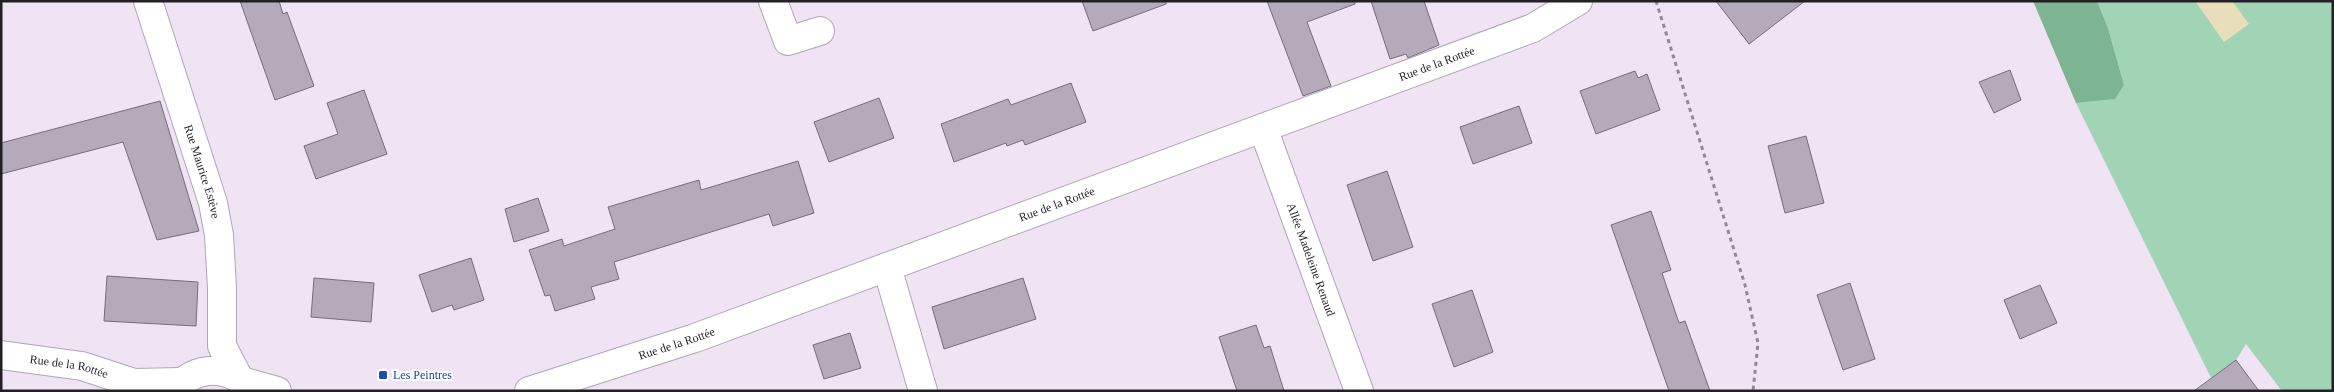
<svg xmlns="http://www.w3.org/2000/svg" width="2334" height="392" viewBox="0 0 2334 392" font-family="'Times New Roman',serif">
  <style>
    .green { fill: #a1d4b4 }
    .forest { fill: #7db593 }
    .sand { fill: #e8dfba }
    .building { fill: #b5aaba; stroke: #776c7b }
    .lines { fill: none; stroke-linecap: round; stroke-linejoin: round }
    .minor-casing { stroke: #b1a5b6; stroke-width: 30 }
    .path { stroke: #918995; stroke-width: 3; stroke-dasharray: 4 4; stroke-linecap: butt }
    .minor { stroke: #fff; stroke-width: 28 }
    .transit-dot { fill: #1a4fb4; stroke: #fff; stroke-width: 2 }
    .labels { text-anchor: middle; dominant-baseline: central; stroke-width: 4; stroke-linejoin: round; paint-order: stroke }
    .street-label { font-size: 12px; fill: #231f25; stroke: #fff }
    .transit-label { font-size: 12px; fill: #164399; stroke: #fff; text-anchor: start }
  </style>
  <rect width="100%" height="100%" fill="#efe3f4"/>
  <!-- green -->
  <path class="green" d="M 2097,1 L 2333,1 L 2333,391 L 2282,391 L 2246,344 L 2236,360 L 2211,378 L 2076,103 L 2114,99 L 2124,85 L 2108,28 Z"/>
  <!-- forest -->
  <path class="forest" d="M 2033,1 L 2097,1 L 2108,28 L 2124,85 L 2115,99 L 2076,103 Z"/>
  <!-- sand -->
  <path class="sand" d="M 2195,1 L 2232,1 L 2249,24 L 2224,42 Z"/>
  <!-- building -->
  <g class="building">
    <path d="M 240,1 L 279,1 L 283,14 L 287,12 L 314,86 L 275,100 Z"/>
    <path d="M 1082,1 L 1166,1 L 1166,4 L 1093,31 Z"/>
    <path d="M 1267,1 L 1355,1 L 1355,4 L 1307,22 L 1331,86 L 1303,96 Z"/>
    <path d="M 1371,1 L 1424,1 L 1439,45 L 1408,58 L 1406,54 L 1390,59 Z"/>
    <path d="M 1716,1 L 1805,1 L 1749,44 Z"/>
    <path d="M 2010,70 L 2021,100 L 1994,113 L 1979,82 Z"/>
    <path d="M 1635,71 L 1638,78 L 1647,74 L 1660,110 L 1596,134 L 1580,91 Z"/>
    <path d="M 1071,83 L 1086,122 L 1025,145 L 1023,140 L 1007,146 L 1006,143 L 954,162 L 941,124 L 1008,99 L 1011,105 Z"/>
    <path d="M 364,90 L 387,154 L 316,179 L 304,146 L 338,134 L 327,103 Z"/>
    <path d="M 879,98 L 894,138 L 829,162 L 814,122 Z"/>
    <path d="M 160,101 L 199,231 L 157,240 L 123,142 L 1,174 L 1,143 Z"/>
    <path d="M 1519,106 L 1532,143 L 1473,164 L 1460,127 Z"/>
    <path d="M 1806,136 L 1824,203 L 1785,213 L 1768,146 Z"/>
    <path d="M 798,161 L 814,213 L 773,226 L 769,214 L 614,262 L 619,279 L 591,287 L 595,299 L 555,311 L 550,295 L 545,296 L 529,250 L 562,239 L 564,246 L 615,229 L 608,207 L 699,180 L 701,190 Z"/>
    <path d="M 1387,171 L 1413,247 L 1373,261 L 1347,185 Z"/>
    <path d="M 538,198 L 549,231 L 514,242 L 505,209 Z"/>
    <path d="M 1651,211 L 1671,270 L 1662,273 L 1679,323 L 1685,321 L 1710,391 L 1669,391 L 1611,225 Z"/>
    <path d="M 471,258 L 484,300 L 454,310 L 452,305 L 432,312 L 419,275 Z"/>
    <path d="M 107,276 L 198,282 L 196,326 L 104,321 Z"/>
    <path d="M 314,278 L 374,283 L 371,322 L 311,317 Z"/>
    <path d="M 1023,278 L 1036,319 L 944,349 L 932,307 Z"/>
    <path d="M 1850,283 L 1875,359 L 1843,370 L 1817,295 Z"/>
    <path d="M 2040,285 L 2057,323 L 2020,339 L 2004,300 Z"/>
    <path d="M 1472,290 L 1493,352 L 1454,367 L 1432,304 Z"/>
    <path d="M 1256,325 L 1264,348 L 1270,346 L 1284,391 L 1237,391 L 1219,337 Z"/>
    <path d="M 850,333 L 861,368 L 824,379 L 813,345 Z"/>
    <path d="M 2236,360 L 2259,391 L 2194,391 Z"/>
  </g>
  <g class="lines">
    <defs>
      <g id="minor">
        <path id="s1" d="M 148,1 L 213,203 L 219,235 L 222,288 L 222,346 L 238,377"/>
        <path d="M 773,1 L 788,41 L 820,31"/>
        <path id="s2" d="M 1263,128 L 1359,391"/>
        <path d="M 887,267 L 923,391"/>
        <path id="s3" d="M 1,355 L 82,366 L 134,383 L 181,382"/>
        <path d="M 245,382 L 277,391"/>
        <path d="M 173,391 C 197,364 229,364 253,391"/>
        <path id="s4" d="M 529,391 L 695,338 L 1533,28 L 1578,1"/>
      </g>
    </defs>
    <!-- minor casing -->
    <use href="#minor" class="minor-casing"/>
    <!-- path -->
    <path class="path" d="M 1656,1 L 1745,285 L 1758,343 L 1753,391"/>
    <!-- minor -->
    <use href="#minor" class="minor"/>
  </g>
  <!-- markers -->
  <rect class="transit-dot" x="378" y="370" width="10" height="10" rx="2.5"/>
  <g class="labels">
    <!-- street labels -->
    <g class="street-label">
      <text stroke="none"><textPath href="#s4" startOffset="965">Rue de la Rottée</textPath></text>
      <text stroke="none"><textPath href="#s1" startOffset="179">Rue Maurice Estève</textPath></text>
      <text stroke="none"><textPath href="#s4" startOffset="560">Rue de la Rottée</textPath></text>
      <text stroke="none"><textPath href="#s2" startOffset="140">Allée Madeleine Renaud</textPath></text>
      <text stroke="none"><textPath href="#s4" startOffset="155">Rue de la Rottée</textPath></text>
      <text stroke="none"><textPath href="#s3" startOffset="69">Rue de la Rottée</textPath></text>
    </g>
    <!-- transit labels -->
    <g class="transit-label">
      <text x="393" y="375">Les Peintres</text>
    </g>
  </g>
  <!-- border -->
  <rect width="2334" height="392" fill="none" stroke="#231f25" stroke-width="5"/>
</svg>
